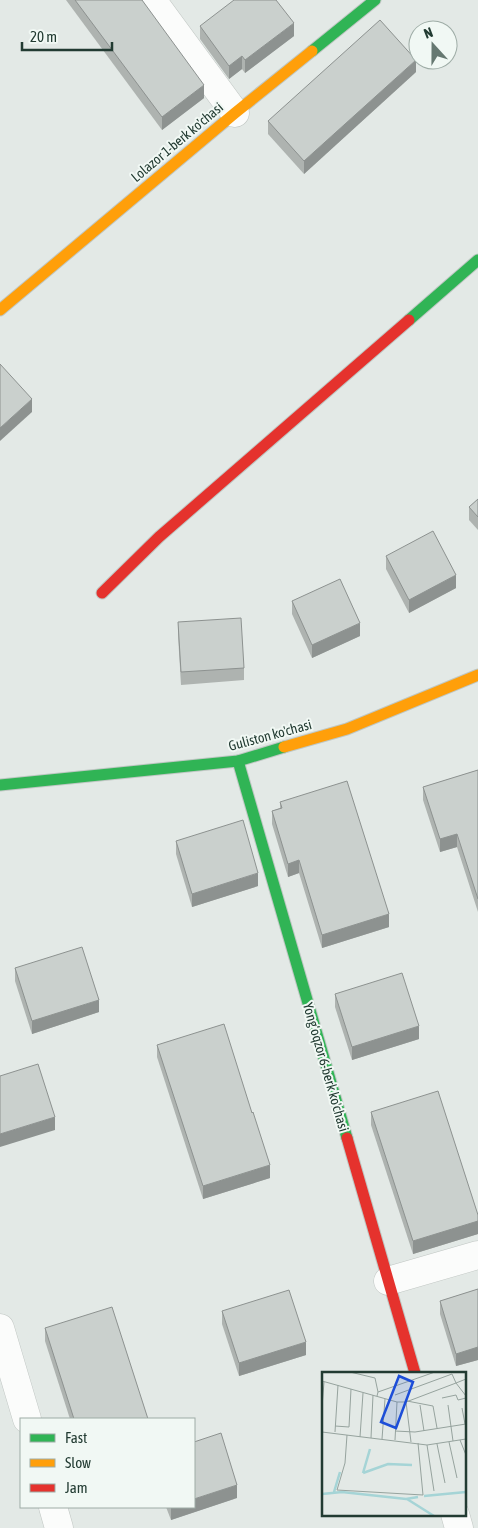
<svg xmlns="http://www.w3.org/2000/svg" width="478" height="1528" viewBox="0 0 478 1528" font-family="'Asap Condensed',sans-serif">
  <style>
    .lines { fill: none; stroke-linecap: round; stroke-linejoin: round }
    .street-casing { stroke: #c0c6c3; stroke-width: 29 }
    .fast-casing { stroke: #bfc7c3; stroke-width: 13 }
    .slow-casing { stroke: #bfc7c3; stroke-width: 13 }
    .jam-casing { stroke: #bfc7c3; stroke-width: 13 }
    .street { stroke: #fbfcfb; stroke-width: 28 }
    .fast { stroke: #30b455; stroke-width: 11 }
    .slow { stroke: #ff9f0a; stroke-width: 11 }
    .jam { stroke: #e5322d; stroke-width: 11 }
    .wall { fill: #aeb3b0 }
    .shaded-wall { fill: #8d9290 }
    .building { fill: #cad0cd; stroke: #8d9290 }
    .labels { text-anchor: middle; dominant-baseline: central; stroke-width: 4; stroke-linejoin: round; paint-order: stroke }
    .street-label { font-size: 14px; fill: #223b32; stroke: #f1f8f4 }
    .inset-river { fill: none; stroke: #a5d4d6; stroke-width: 2.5 }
    .inset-road { fill: none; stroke: #96a39e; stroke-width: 1 }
    .view { fill: #1d4ed8; fill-opacity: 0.15; stroke: #1d4ed8; stroke-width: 2.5 }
    .inset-edge { fill: none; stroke: #223b32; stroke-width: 2.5 }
  </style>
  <rect width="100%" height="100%" fill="#e3e9e6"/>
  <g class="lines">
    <defs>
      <g id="street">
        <path d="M 152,0 L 235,113"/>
        <path d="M 388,1281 L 478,1255"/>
        <path d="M 0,1328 L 27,1419"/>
        <path d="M 53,1507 L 59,1528"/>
        <path d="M 455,1514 L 459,1528"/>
      </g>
      <g id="fast">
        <path d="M 312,51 L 375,0"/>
        <path d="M 409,320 L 478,260"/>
        <path d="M 238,761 L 347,1138"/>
        <path d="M 0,785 L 238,761 L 284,747"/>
      </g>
      <g id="slow">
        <path d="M 0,310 L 235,113 L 312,51"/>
        <path d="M 284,747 L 347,729 L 478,675"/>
      </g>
      <g id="jam">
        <path d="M 102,593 L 159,537 L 409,320"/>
        <path d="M 347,1138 L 415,1373"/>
      </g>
    </defs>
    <!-- street casing -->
    <use href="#street" class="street-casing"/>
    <!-- fast casing -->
    <use href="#fast" class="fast-casing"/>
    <!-- slow casing -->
    <use href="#slow" class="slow-casing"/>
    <!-- jam casing -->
    <use href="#jam" class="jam-casing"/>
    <!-- street -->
    <use href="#street" class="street"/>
    <!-- fast -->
    <use href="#fast" class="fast"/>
    <!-- slow -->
    <use href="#slow" class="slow"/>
    <!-- jam -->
    <use href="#jam" class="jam"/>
  </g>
  <!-- wall -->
  <g class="wall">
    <path d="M 66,0 L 142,0 L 204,98 L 162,130 Z"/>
    <path d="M 200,26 L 294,36 L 245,73 L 242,69 L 229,79 L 200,39 Z"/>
    <path d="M 416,72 L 304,174 L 268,134 L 268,121 Z"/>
    <path d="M 478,499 L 478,530 L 469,520 L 469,507 Z"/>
    <path d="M 386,556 L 456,588 L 409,613 L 386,569 Z"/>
    <path d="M 292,601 L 360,636 L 312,658 L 292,614 Z"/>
    <path d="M 178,622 L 244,668 L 244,680 L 181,685 L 178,635 Z"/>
    <path d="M 478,770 L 478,912 L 457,847 L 440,852 L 423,800 L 423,787 Z"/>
    <path d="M 280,802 L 389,927 L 322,948 L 299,873 L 288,877 L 272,824 L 272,811 L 280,808 Z"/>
    <path d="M 176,841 L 258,886 L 192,907 L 176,854 Z"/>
    <path d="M 15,968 L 99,1012 L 32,1034 L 15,981 Z"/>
    <path d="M 335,994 L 419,1039 L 352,1060 L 335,1007 Z"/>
    <path d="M 157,1045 L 270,1178 L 203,1199 L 157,1057 Z"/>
    <path d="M 371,1112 L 478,1215 L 478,1234 L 413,1254 L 371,1125 Z"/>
    <path d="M 478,1289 L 478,1360 L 456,1366 L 440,1314 L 440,1301 Z"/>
    <path d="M 222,1311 L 306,1355 L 239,1376 L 222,1324 Z"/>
    <path d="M 45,1328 L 148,1419 L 70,1419 L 45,1341 Z"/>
    <path d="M 237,1498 L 171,1520 L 166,1507 L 194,1507 Z"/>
  </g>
  <!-- shaded-wall -->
  <g class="shaded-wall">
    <path d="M 294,23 L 294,36 L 245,73 L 245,60 Z"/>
    <path d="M 242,56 L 242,69 L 229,79 L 229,66 Z"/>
    <path d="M 416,60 L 416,72 L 304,174 L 304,161 Z"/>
    <path d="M 204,85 L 204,98 L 162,130 L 162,117 Z"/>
    <path d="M 32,399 L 32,412 L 0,441 L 0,428 Z"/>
    <path d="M 456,575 L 456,588 L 409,613 L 409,600 Z"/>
    <path d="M 360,623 L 360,636 L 312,658 L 312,645 Z"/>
    <path d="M 457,834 L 457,847 L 440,852 L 440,839 Z"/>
    <path d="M 299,860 L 299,873 L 288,877 L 288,864 Z"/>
    <path d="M 258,873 L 258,886 L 192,907 L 192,894 Z"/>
    <path d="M 389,914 L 389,927 L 322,948 L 322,935 Z"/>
    <path d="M 99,1000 L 99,1012 L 32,1034 L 32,1021 Z"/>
    <path d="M 419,1026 L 419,1039 L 352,1060 L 352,1047 Z"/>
    <path d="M 55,1117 L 55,1130 L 0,1147 L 0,1134 Z"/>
    <path d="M 270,1165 L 270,1178 L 203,1199 L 203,1186 Z"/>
    <path d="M 478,1221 L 478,1234 L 413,1254 L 413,1241 Z"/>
    <path d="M 306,1342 L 306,1355 L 239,1376 L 239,1363 Z"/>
    <path d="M 478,1347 L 478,1360 L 456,1366 L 456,1354 Z"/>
    <path d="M 237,1485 L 237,1498 L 171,1520 L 171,1507 L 194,1507 L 194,1499 Z"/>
  </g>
  <!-- building -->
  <g class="building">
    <path d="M 75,0 L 142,0 L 204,85 L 162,117 Z"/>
    <path d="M 234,0 L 276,0 L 294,23 L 245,60 L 242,56 L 229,66 L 200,26 Z"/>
    <path d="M 380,20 L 416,60 L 304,161 L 268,121 Z"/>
    <path d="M 0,364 L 32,399 L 0,428 Z"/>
    <path d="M 478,499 L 478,517 L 469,507 Z"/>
    <path d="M 433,531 L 456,575 L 409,600 L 386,556 Z"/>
    <path d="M 340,579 L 360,623 L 312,645 L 292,601 Z"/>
    <path d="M 241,618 L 244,668 L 181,672 L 178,622 Z"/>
    <path d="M 478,770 L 478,899 L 457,834 L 440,839 L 423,787 Z"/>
    <path d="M 347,781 L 389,914 L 322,935 L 299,860 L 288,864 L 272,811 L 282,808 L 280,802 Z"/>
    <path d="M 243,820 L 258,873 L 192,894 L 176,841 Z"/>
    <path d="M 82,947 L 99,1000 L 32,1021 L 15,968 Z"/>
    <path d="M 402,973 L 419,1026 L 352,1047 L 335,994 Z"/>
    <path d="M 224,1024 L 252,1113 L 253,1112 L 270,1165 L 203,1186 L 157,1045 Z"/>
    <path d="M 38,1064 L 55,1117 L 0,1134 L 0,1076 Z"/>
    <path d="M 438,1091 L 478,1215 L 478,1221 L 413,1241 L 371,1112 Z"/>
    <path d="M 478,1289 L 478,1347 L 456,1354 L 440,1301 Z"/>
    <path d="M 289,1290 L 306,1342 L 239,1363 L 222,1311 Z"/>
    <path d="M 112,1307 L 148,1419 L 74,1419 L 45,1328 Z"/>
    <path d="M 221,1433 L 237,1485 L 194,1499 L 194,1442 Z"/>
  </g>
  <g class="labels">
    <!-- street labels -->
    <g class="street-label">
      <text transform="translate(177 142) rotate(-40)">Lolazor 1-berk ko'chasi</text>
      <text transform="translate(270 735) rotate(-15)">Guliston ko'chasi</text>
      <text transform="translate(326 1067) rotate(74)">Yong‘oqzor 6-berk ko'chasi</text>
    </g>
  </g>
  <!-- overview -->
  <g transform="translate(322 1372)">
    <rect width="144" height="144" fill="#e3e9e6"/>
    <path class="inset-river" d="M 41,101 L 66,92 L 90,93M 41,101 L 48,77M 12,120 L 18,100M 0,122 L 20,120 L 84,127 L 96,125M 102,124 L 144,120M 85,127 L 112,144"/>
    <path class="inset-road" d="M 28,0 L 53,6 L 56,20M 130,2 L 134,11 L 144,7M 0,9 L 75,30 L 84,30 L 134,11 L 144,24M 73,23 L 130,2M 55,24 L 56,20 L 113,0M 120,26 L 134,23 L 136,28 L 144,26M 85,29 L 111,34 L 115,56M 84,30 L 89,70M 98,33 L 102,59M 126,33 L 131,69M 0,35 L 2,10M 140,36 L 143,52M 13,54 L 27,55 L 29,17M 73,59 L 93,60 L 144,52M 0,60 L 105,73 L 144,67M 13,60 L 16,13M 25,63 L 23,91 L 15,118 L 101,123 L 96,71M 38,65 L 41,21M 49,66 L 51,23M 60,67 L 63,27M 73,68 L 75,30M 138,68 L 144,83M 127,70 L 135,106M 115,72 L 123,111M 105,73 L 112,119"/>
    <path class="view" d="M 77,4 L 91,10 L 74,56 L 59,50 Z"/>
    <rect width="144" height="144" class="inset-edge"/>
  </g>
  <!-- legend -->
  <rect x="20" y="1418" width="175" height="90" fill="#f1f8f4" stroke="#9eaca6"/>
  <rect x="30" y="1434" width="25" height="8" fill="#30b455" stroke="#9eaca6"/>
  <text x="65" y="1443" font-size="15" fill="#223b32">Fast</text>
  <rect x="30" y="1459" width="25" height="8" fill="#ff9f0a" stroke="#9eaca6"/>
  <text x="65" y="1468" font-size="15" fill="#223b32">Slow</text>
  <rect x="30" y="1484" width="25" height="8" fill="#e5322d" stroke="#9eaca6"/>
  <text x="65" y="1493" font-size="15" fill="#223b32">Jam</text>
  <!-- north arrow -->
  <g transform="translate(433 45) rotate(339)"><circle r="24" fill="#f1f8f4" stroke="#9eaca6"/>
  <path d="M0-4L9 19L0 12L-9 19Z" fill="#667871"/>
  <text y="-8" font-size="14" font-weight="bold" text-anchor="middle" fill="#223b32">N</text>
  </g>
  <!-- scale -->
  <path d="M22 42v8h90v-8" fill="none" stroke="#223b32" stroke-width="2.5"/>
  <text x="30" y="42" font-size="15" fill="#223b32" stroke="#f1f8f4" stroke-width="4" paint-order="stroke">20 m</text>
</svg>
